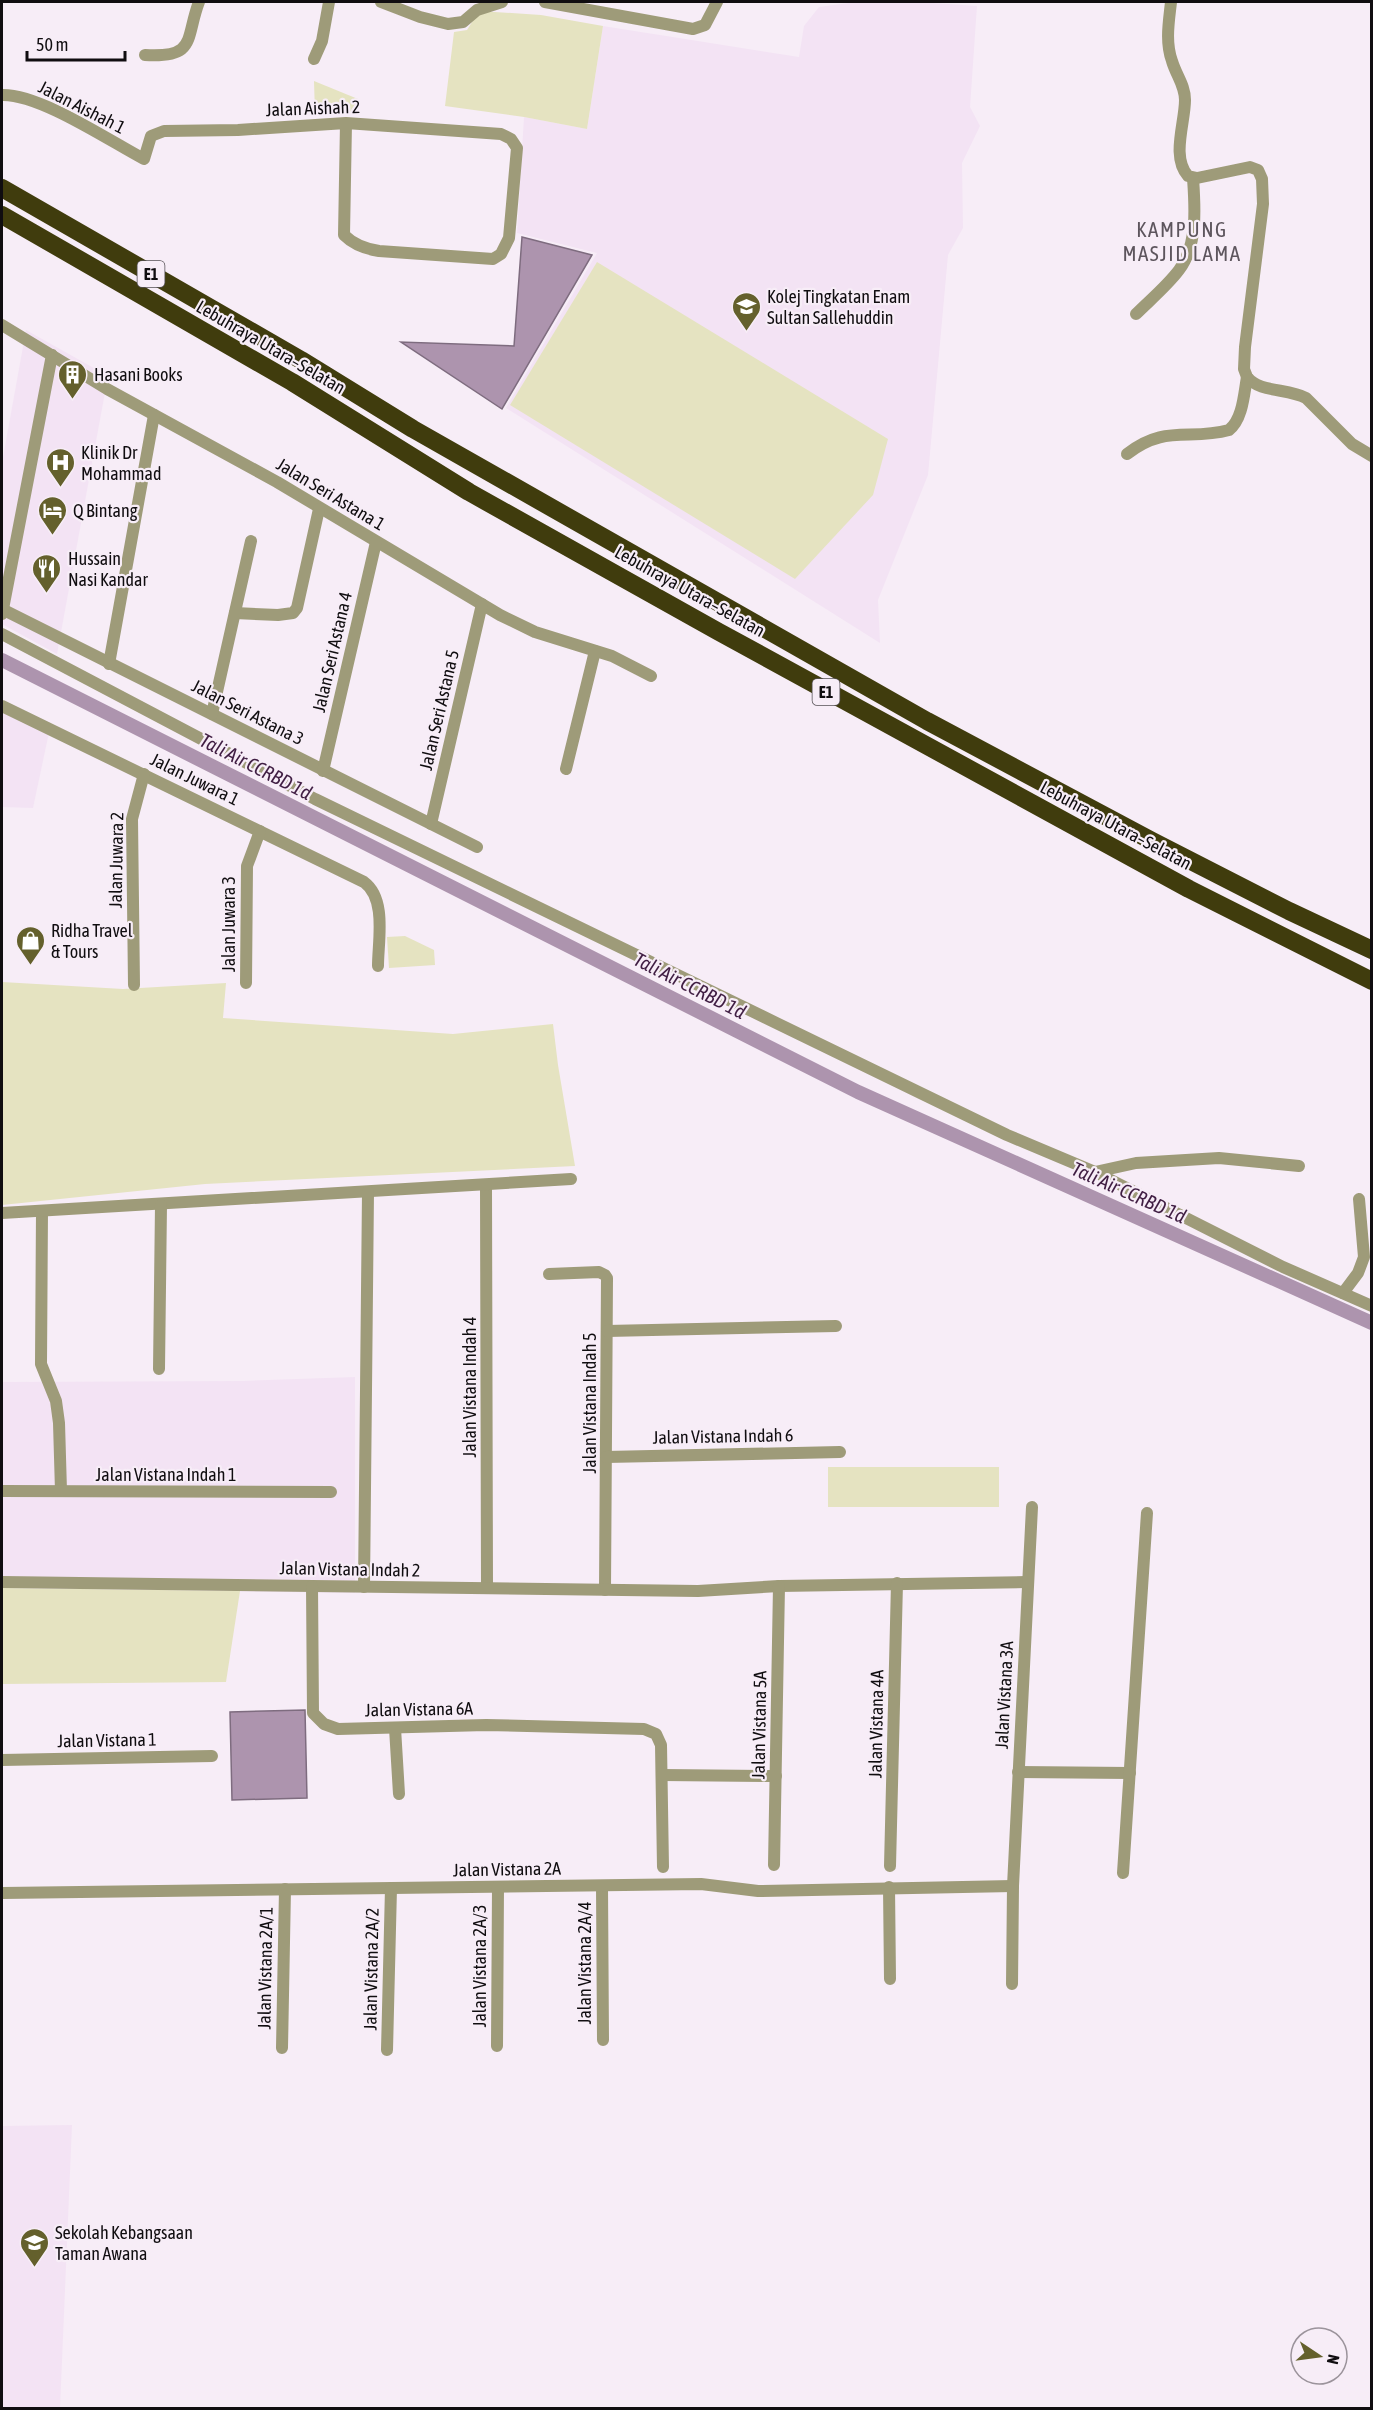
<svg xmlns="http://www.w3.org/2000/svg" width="1373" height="2410" viewBox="0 0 1373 2410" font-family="'Asap Condensed',sans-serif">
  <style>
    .built { fill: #f3e3f4 }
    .green { fill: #e5e3c1 }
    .water { fill: #ad94ae; stroke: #7e6c7f; stroke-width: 1.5 }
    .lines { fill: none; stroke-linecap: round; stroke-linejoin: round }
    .canal { stroke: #ad94ae; stroke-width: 14 }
    .street { stroke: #9e9b79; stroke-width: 12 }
    .highway { stroke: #403c0d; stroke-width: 18 }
    .labels { text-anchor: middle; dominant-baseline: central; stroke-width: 4.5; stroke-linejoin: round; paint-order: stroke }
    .shield { fill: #f7edf7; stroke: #555055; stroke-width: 1.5 }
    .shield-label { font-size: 16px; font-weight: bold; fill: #100d10 }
    .street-label { font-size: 18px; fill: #100d10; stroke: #f7edf7 }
    .poi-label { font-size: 18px; fill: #100d10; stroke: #f7edf7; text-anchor: start }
    .water-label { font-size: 20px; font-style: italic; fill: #401e43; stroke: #f7edf7 }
    .quarter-label { font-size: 21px; letter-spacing: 1.5px; fill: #5d555d; stroke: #f7edf7 }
  </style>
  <rect width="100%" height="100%" fill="#f7edf7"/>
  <!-- built -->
  <g class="built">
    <path d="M 856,2 L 918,2 L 977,6 L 970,107 L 980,126 L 962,163 L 963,228 L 948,255 L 928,475 L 878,600 L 880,643 L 506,408 L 597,253 L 517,233 L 524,117 L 587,129 L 603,26 L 799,57 L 804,26 L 819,7 Z"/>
    <path d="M 26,330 L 108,376 L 57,654 L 2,624 L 2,463 Z"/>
    <path d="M 2,701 L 51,723 L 33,808 L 2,807 Z"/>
    <path d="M 355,1377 L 355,1593 L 2,1588 L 2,1382 L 243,1381 Z"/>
    <path d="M 72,2125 L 60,2408 L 2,2408 L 2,2126 Z"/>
  </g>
  <!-- green -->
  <g class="green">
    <path d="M 479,11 L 541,15 L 603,26 L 587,129 L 524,117 L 445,106 L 454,32 L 467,30 Z"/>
    <path d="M 314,81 L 358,99 L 358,113 L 315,114 Z"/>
    <path d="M 597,262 L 888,439 L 873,495 L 795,579 L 510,405 Z"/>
    <path d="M 405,936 L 434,950 L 435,965 L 389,968 L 387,937 Z"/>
    <path d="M 2,982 L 123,989 L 226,983 L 223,1018 L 453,1034 L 553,1024 L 558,1065 L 575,1166 L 205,1184 L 2,1205 Z"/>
    <rect x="828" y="1467" width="171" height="40"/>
    <path d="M 2,1588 L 240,1591 L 226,1682 L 2,1684 Z"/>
  </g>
  <!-- water -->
  <g class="water">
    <path d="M 522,237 L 592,255 L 502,409 L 401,342 L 514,346 Z"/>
    <path d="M 305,1710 L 307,1798 L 232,1800 L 230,1712 Z"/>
  </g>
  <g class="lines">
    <!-- canal -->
    <path class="canal" d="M 2,660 L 858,1092 L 1372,1323"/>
    <!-- street -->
    <g class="street">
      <path d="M 381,2 L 420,17 L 448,24 L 463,22 L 477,10 L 502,2"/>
      <path d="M 545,2 L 693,29 L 705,25 L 717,2"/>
      <path d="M 1171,2 C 1169,21 1165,42 1172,61 C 1176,75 1185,85 1185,100 C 1185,123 1171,157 1188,176 L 1197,178 L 1250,167 L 1258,170 L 1262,179 L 1263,204 L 1245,347 L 1244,369 L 1247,377 C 1260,393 1288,388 1306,398 L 1352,444 L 1372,456"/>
      <path d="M 145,55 C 197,58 185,39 199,2"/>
      <path d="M 314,59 L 322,41 L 329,2"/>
      <path d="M 2,95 C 40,94 108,140 144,159 L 151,136 L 164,131 L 238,130 L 346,123 L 501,134 L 511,139 L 517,148 L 509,238 L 501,254 L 493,259 L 379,251 C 366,249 354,245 344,235 L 346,123"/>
      <path d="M 1136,314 C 1150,300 1167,286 1179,270 C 1198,245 1195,207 1193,178"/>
      <path d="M 2,325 L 107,389 L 277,482 L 500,615 L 535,632 L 612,656 L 651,676"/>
      <path d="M 1127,454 C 1165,424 1189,441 1229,430 C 1243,419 1244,393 1247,377"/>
      <path d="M 2,609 L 477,847"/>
      <path d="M 235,613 L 278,615 L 293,613 L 297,608 L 319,509"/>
      <path d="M 2,614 L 52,355"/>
      <path d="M 2,634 L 315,799 L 1007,1135 L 1095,1172 L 1283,1267 L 1372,1306"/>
      <path d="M 109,664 L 154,415"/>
      <path d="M 2,706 L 364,882 C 387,899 378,941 378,966"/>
      <path d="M 212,714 L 251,541"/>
      <path d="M 566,769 L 595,651"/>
      <path d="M 323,771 L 376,542"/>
      <path d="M 431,824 L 482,604"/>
      <path d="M 246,983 L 247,866 L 260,831"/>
      <path d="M 134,985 L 132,819 L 144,774"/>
      <path d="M 1095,1172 L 1136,1163 L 1219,1158 L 1299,1166"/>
      <path d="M 486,1186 L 487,1588"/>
      <path d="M 42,1211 L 41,1364 L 56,1401 L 59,1423 L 61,1491"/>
      <path d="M 2,1213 L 571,1179"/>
      <path d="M 549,1274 L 599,1272 L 605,1275 L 607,1278 L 605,1590"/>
      <path d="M 1343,1293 L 1358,1273 L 1364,1257 L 1359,1199"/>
      <path d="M 607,1331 L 836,1326"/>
      <path d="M 159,1369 L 161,1205"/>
      <path d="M 606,1457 L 840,1452"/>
      <path d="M 2,1491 L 331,1492"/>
      <path d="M 2,1582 L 698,1591 L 779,1586 L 1027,1582"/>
      <path d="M 312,1586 L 313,1713 L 324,1724 L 338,1729 L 486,1725 L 644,1729 L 656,1734 L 661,1745 L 663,1867"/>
      <path d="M 364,1587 L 368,1192"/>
      <path d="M 395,1728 L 399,1794"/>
      <path d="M 2,1760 L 212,1756"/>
      <path d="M 1018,1772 L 1130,1773"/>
      <path d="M 662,1775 L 776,1776"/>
      <path d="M 774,1865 L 779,1586"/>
      <path d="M 890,1866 L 897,1583"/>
      <path d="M 1123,1873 L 1147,1513"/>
      <path d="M 602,1886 L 603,2040"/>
      <path d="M 889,1887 L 890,1979"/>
      <path d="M 2,1893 L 701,1884 L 758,1891 L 1013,1886"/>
      <path d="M 1012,1984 L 1013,1886 L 1032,1507"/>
      <path d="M 497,2046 L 498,1887"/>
      <path d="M 282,2048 L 285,1889"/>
      <path d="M 387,2050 L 391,1888"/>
    </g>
    <!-- highway -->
    <g class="highway">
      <path d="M 2,188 L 301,360 L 413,429 L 927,721 L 1152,841 L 1289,911 L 1372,950"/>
      <path d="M 2,215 L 292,382 L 469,492 L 719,632 L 1189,889 L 1372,981"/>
    </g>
  </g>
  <!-- icons -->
  <defs>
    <symbol id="school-pin" viewBox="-11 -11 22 30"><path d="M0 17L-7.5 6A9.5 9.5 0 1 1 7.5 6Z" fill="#64602c" stroke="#f7edf7"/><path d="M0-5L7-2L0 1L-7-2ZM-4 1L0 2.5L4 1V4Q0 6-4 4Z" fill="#fff"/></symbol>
    <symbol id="building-pin" viewBox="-11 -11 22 30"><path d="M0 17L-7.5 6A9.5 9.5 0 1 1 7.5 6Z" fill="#64602c" stroke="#f7edf7"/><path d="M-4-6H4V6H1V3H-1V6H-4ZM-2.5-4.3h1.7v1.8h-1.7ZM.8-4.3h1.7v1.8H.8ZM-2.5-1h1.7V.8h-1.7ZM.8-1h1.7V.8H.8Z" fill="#fff"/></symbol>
    <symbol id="hospital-pin" viewBox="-11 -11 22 30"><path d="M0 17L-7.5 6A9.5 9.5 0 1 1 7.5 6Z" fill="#64602c" stroke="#f7edf7"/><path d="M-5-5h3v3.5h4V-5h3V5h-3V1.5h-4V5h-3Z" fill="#fff"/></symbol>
    <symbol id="hotel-pin" viewBox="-11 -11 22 30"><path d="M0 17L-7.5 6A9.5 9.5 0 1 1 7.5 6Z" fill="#64602c" stroke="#f7edf7"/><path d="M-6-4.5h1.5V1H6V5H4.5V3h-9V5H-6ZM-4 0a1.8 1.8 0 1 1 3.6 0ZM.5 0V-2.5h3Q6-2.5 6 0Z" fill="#fff"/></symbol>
    <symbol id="restaurant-pin" viewBox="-11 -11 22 30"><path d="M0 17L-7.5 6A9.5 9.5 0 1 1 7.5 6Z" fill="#64602c" stroke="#f7edf7"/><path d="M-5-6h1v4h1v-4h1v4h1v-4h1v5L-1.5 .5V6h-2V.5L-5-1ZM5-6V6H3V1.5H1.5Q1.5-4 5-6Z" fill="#fff"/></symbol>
    <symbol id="shop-pin" viewBox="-11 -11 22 30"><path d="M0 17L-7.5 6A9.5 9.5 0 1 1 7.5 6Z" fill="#64602c" stroke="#f7edf7"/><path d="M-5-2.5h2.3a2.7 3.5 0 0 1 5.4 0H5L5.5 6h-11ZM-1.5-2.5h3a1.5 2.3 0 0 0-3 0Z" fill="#fff"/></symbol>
  </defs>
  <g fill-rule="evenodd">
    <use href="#school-pin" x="730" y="290" width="33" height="45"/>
    <use href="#building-pin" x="56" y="358" width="33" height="45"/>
    <use href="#hospital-pin" x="44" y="446" width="33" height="45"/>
    <use href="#hotel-pin" x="36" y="494" width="33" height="45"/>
    <use href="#restaurant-pin" x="30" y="552" width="33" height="45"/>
    <use href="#shop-pin" x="14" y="924" width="33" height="45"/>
    <use href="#school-pin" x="18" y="2226" width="33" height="45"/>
  </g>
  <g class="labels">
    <!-- shield labels -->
    <g class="shield">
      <rect x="137.5" y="261" width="27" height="26" rx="4.5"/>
      <rect x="812.5" y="679" width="27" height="26" rx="4.5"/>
    </g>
    <g class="shield-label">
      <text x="151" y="274">E1</text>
      <text x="826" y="692">E1</text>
    </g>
    <!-- street labels -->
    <g class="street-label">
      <text transform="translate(82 107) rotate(27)">Jalan Aishah 1</text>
      <text transform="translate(313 108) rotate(-2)">Jalan Aishah 2</text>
      <text transform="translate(271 347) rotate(30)">Lebuhraya Utara–Selatan</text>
      <text transform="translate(331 494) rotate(31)">Jalan Seri Astana 1</text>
      <text transform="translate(690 591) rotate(29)">Lebuhraya Utara–Selatan</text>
      <text transform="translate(332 652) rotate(-77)">Jalan Seri Astana 4</text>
      <text transform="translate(439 710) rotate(-77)">Jalan Seri Astana 5</text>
      <text transform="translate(248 712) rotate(27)">Jalan Seri Astana 3</text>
      <text transform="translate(195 779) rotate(26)">Jalan Juwara 1</text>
      <text transform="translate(1116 825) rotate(28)">Lebuhraya Utara–Selatan</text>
      <text transform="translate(116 860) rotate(-89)">Jalan Juwara 2</text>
      <text transform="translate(228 924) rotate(-90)">Jalan Juwara 3</text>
      <text transform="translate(469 1387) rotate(-90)">Jalan Vistana Indah 4</text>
      <text transform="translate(589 1403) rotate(-90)">Jalan Vistana Indah 5</text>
      <text transform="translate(723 1436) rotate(-1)">Jalan Vistana Indah 6</text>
      <text x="166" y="1474">Jalan Vistana Indah 1</text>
      <text transform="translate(350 1569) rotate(1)">Jalan Vistana Indah 2</text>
      <text transform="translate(1004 1695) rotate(-87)">Jalan Vistana 3A</text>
      <text transform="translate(419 1709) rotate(-1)">Jalan Vistana 6A</text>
      <text transform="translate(876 1724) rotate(-89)">Jalan Vistana 4A</text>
      <text transform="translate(759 1725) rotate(-89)">Jalan Vistana 5A</text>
      <text transform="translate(107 1740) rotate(-1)">Jalan Vistana 1</text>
      <text transform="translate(507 1869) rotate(-1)">Jalan Vistana 2A</text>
      <text transform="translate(584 1963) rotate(-90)">Jalan Vistana 2A/4</text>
      <text transform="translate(479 1966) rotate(-90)">Jalan Vistana 2A/3</text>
      <text transform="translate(265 1968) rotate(-89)">Jalan Vistana 2A/1</text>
      <text transform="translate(371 1969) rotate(-89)">Jalan Vistana 2A/2</text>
    </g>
    <!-- poi labels -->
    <g class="poi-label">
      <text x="767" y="296">Kolej Tingkatan Enam<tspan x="767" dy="21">Sultan Sallehuddin</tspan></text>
      <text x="94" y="374">Hasani Books</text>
      <text x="81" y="452">Klinik Dr<tspan x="81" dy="21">Mohammad</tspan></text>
      <text x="73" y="510">Q Bintang</text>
      <text x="68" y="558">Hussain<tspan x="68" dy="21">Nasi Kandar</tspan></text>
      <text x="51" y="930">Ridha Travel<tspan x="51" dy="21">&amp; Tours</tspan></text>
      <text x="55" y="2232">Sekolah Kebangsaan<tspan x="55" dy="21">Taman Awana</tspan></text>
    </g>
    <!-- water labels -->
    <g class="water-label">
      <text transform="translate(256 766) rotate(27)">Tali Air CCRBD 1d</text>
      <text transform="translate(690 985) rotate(27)">Tali Air CCRBD 1d</text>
      <text transform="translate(1129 1192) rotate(24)">Tali Air CCRBD 1d</text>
    </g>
    <!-- quarter labels -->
    <g class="quarter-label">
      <text x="1182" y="229">KAMPUNG<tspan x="1182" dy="24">MASJID LAMA</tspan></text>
    </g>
  </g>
  <!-- border -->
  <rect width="1373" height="2410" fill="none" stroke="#100d10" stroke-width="6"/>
  <!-- north arrow -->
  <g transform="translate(1319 2356) rotate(103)"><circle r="28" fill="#f7edf7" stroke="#9b939b" stroke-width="1.5"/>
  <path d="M0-4.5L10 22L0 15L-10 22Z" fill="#64602c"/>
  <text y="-9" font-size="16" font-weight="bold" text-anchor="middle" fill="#100d10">N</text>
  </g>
  <!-- scale -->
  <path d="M27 51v9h98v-9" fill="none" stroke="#100d10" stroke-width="3"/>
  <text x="36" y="51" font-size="18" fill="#100d10" stroke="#f7edf7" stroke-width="4.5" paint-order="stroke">50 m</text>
</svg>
